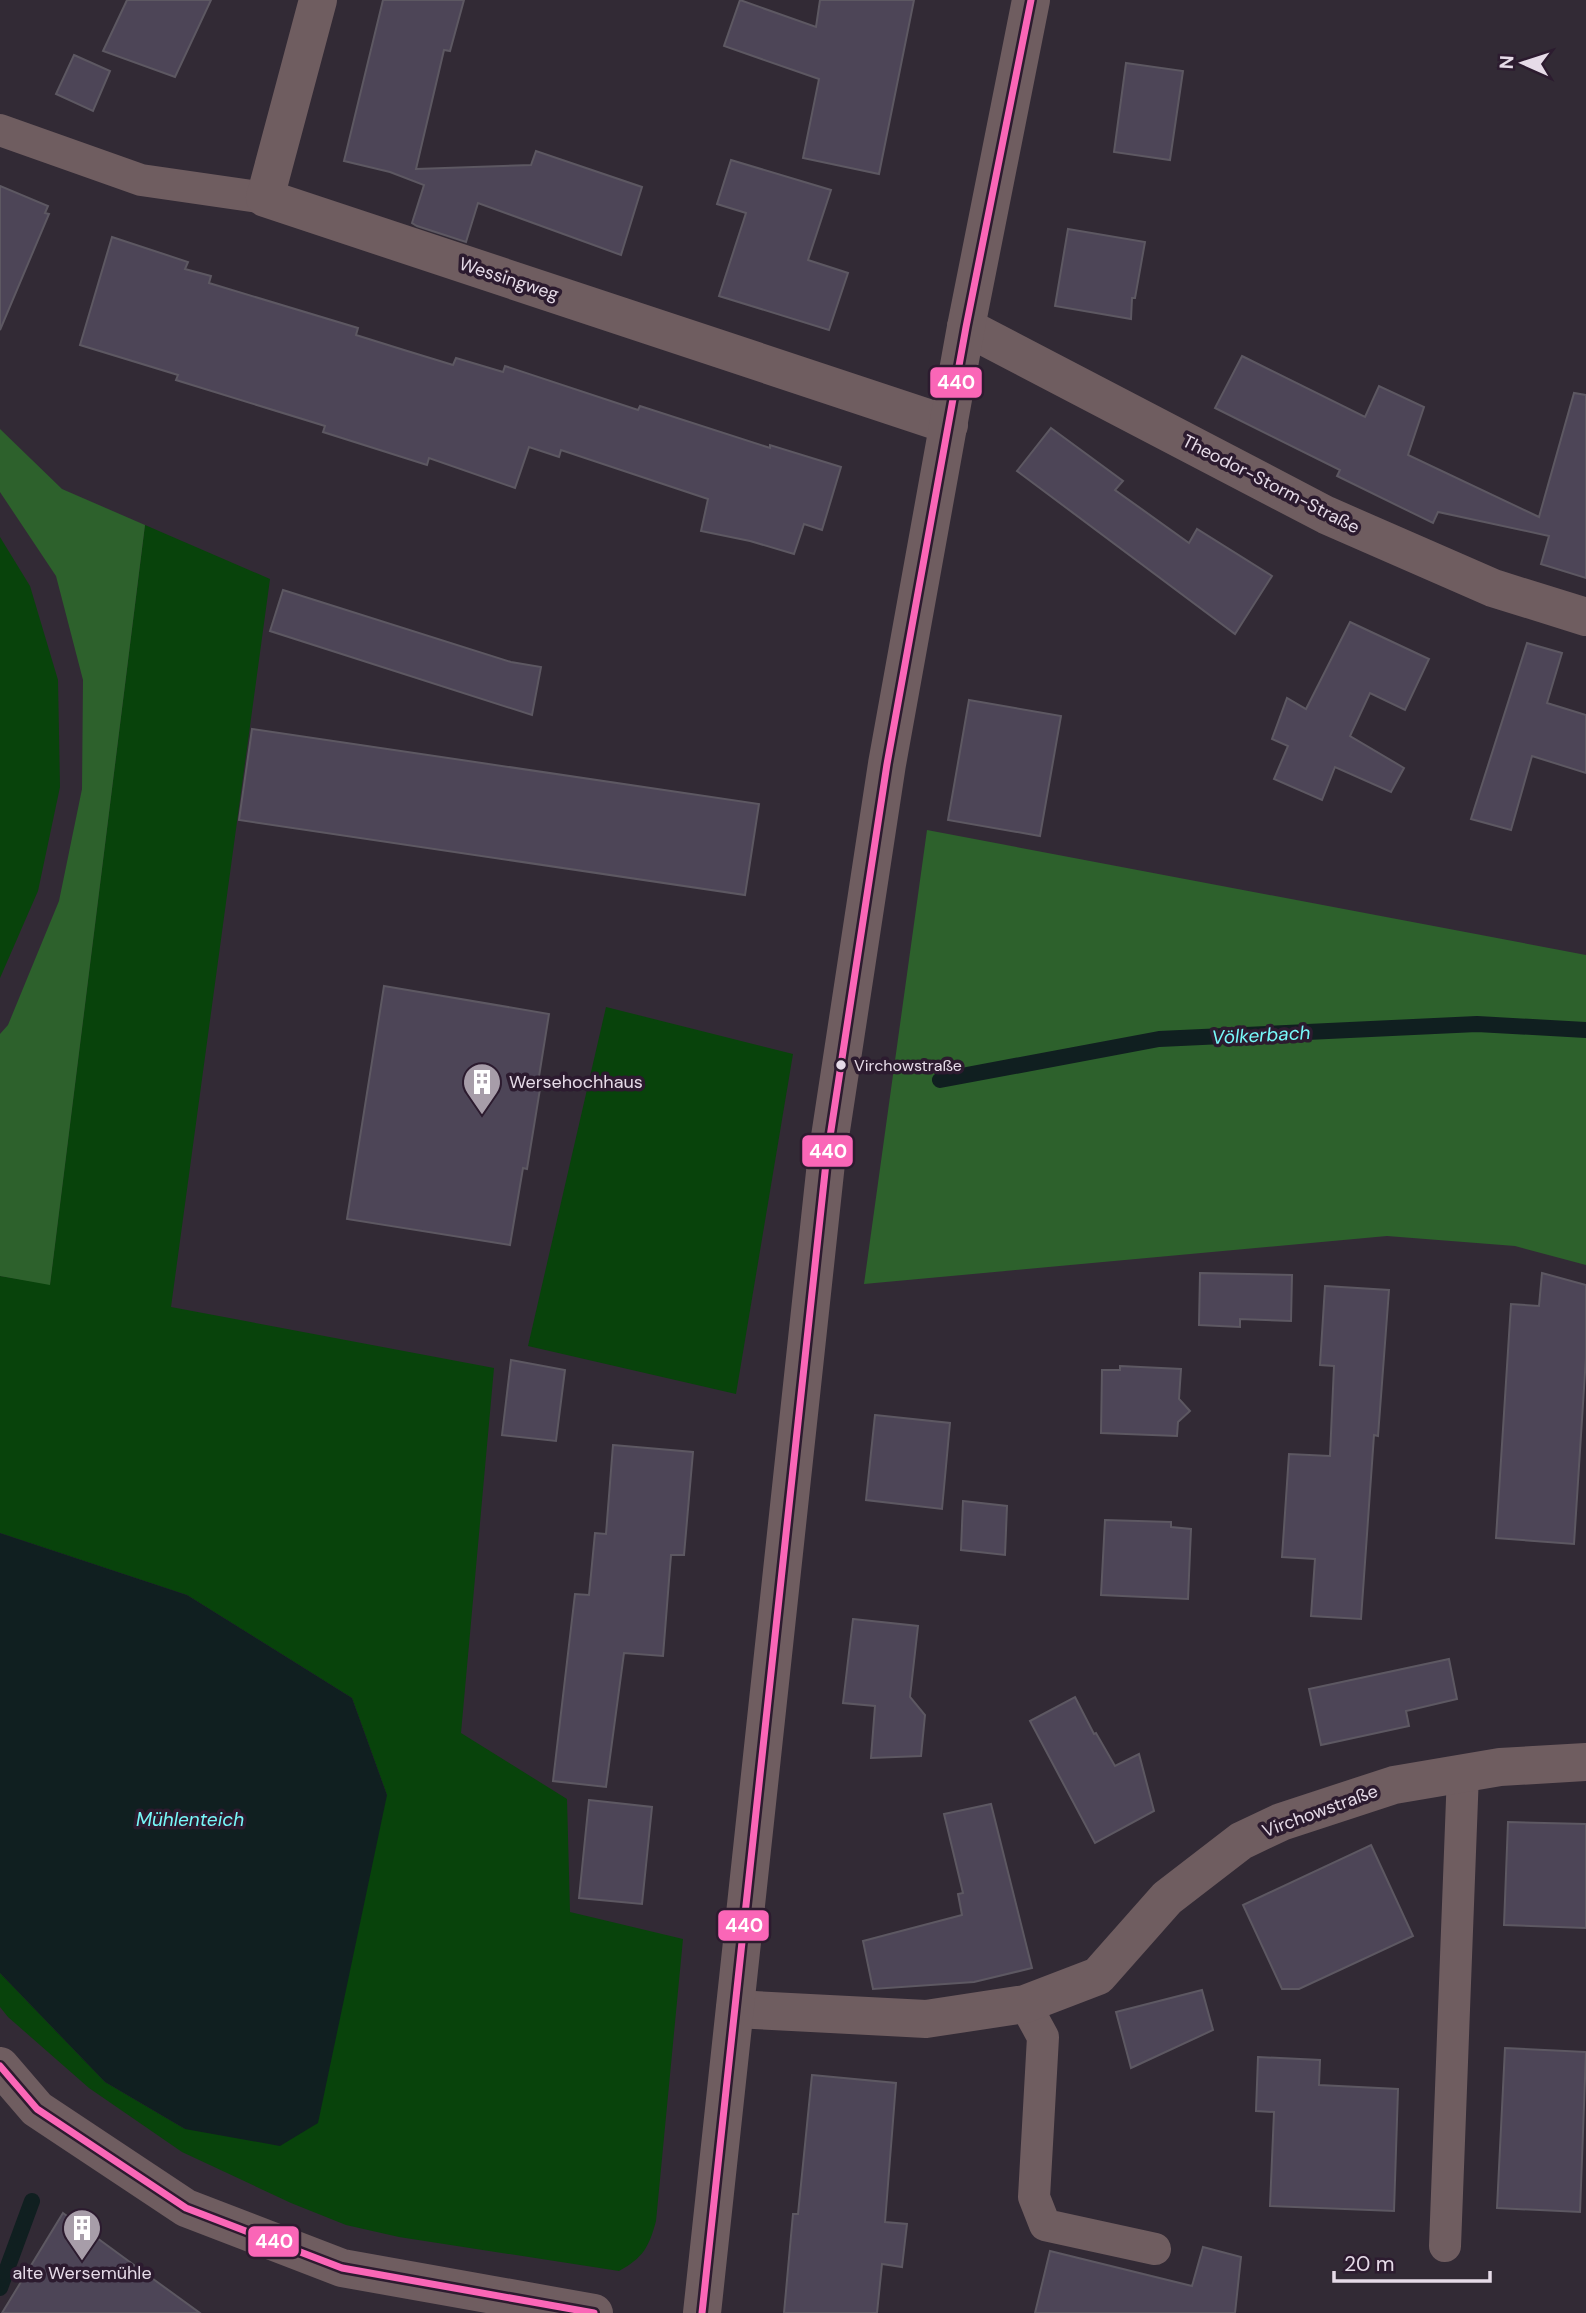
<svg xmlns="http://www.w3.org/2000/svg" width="1586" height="2313" viewBox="0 0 1586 2313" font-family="'DM Sans',sans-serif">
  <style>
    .green { fill: #08430b }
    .forest { fill: #2d612c }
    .water { fill: #101f20 }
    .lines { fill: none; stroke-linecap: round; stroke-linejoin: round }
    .stream { stroke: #101f20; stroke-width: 16 }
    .building { fill: #4d4557; stroke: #5d5862; stroke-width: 2 }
    .lane { stroke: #6f5d60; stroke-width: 32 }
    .street { stroke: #6f5d60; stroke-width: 38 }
    .bus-1-casing { stroke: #2c1b2f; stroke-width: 12 }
    .bus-1 { stroke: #fa66b7; stroke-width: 7 }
    .bus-dot { fill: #e6dbe8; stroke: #2c1b2f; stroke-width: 2.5 }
    .labels { text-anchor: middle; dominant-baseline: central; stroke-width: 7; stroke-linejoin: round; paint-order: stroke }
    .bus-label { font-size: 16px; fill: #e6dbe8; stroke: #2c1b2f; text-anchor: start }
    .street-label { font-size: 18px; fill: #e6dbe8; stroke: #2c1b2f }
    .poi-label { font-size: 18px; fill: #e6dbe8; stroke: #2c1b2f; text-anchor: start }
    .water-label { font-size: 19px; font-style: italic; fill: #77f9fa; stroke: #2c1b2f }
    .line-badge { stroke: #2c1b2f; stroke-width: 2.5 }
    .badge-label { font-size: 19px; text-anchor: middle; font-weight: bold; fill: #fff }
  </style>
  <rect width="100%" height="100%" fill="#322a35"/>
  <!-- green -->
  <g class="green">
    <path d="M 145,525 L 270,579 L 171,1307 L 494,1368 L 461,1733 L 567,1799 L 570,1912 L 683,1939 L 656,2221 C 649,2247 643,2258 619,2271 L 399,2237 L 346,2225 L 291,2203 L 182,2152 L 89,2088 L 8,2017 L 0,2007 L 0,1973 L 105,2082 L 185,2129 L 387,1795 L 352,1698 L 187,1595 L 0,1533 L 0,1276 L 50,1284 Z"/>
    <path d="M 0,537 L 30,586 L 58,680 L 60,787 L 38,891 L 0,978 Z"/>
    <path d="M 606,1007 L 793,1054 L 736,1394 L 528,1346 Z"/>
  </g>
  <!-- forest -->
  <g class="forest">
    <path d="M 0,429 L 62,489 L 145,525 L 50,1285 L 0,1276 L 0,1034 L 8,1025 L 59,901 L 82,789 L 83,680 L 56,576 L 0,492 Z"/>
    <path d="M 927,830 L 1586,955 L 1586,1265 L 1515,1246 L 1387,1236 L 864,1284 Z"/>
  </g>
  <!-- water -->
  <path class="water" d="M 0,1533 L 187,1595 L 352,1698 L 387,1795 L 318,2123 L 280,2146 L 185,2129 L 105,2082 L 0,1973 Z"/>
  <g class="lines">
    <!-- stream -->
    <g class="stream">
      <path d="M 940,1080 L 1159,1039 L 1477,1024 L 1586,1030"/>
      <path d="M 0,2288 L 32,2201"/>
    </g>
  </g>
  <!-- building -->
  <g class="building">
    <path d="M 127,0 L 211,0 L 175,77 L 103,51 Z"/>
    <path d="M 383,0 L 464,0 L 450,51 L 444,50 L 416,169 L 531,165 L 536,151 L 642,187 L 621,255 L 478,203 L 466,242 L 417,226 L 412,223 L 424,185 L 390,172 L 344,161 Z"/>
    <path d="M 740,0 L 816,27 L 820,0 L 914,0 L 879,174 L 803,158 L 819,79 L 724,46 Z"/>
    <path d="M 74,55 L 110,71 L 93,111 L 56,94 Z"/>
    <path d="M 1126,63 L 1183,71 L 1170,160 L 1114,152 Z"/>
    <path d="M 731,160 L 831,190 L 808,260 L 848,273 L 829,330 L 719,296 L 746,213 L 717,204 Z"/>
    <path d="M 0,186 L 48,206 L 45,213 L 49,214 L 0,330 Z"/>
    <path d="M 1068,229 L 1145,242 L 1135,298 L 1132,298 L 1131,319 L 1055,306 Z"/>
    <path d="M 112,237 L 188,262 L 185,269 L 211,276 L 209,283 L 358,328 L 356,335 L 404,350 L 453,365 L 456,358 L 503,372 L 505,366 L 638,410 L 640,406 L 770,448 L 770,445 L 841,467 L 822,530 L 804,524 L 794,554 L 750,541 L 701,531 L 708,499 L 561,450 L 559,457 L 529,447 L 515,488 L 429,458 L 427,465 L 323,432 L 325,426 L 176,380 L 178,375 L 80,345 Z"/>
    <path d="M 1242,356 L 1365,417 L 1379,386 L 1424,407 L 1408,455 L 1539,517 L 1574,393 L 1586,395 L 1586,578 L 1541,564 L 1549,536 L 1438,512 L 1433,523 L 1337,476 L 1340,470 L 1215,408 Z"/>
    <path d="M 1051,428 L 1123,481 L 1115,490 L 1189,543 L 1197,529 L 1272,576 L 1235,634 L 1017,471 Z"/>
    <path d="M 283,590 L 511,662 L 541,667 L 532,715 L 270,631 Z"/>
    <path d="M 1350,622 L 1429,659 L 1405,710 L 1370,693 L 1350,736 L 1404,768 L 1391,792 L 1335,767 L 1322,800 L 1274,779 L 1288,746 L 1272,739 L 1287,698 L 1306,709 Z"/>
    <path d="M 1527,643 L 1562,653 L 1547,703 L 1586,715 L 1586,773 L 1532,756 L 1511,830 L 1471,819 Z"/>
    <path d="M 969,700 L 1061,716 L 1040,836 L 948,820 Z"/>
    <path d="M 252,729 L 759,804 L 745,895 L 239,820 Z"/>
    <path d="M 384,986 L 549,1014 L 537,1089 L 540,1089 L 527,1169 L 523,1168 L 510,1245 L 347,1219 Z"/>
    <path d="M 1200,1273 L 1292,1275 L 1291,1321 L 1240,1319 L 1240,1327 L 1199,1325 Z"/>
    <path d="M 1542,1273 L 1586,1285 L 1586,1357 L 1574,1544 L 1496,1538 L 1511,1304 L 1539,1306 Z"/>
    <path d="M 1325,1286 L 1389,1290 L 1378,1436 L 1374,1435 L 1361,1619 L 1311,1616 L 1315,1559 L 1282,1557 L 1289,1454 L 1330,1456 L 1334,1366 L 1320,1365 Z"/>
    <path d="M 511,1360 L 565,1370 L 556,1441 L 502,1435 Z"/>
    <path d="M 1120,1366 L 1181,1369 L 1179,1399 L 1190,1411 L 1178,1422 L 1177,1436 L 1101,1433 L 1102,1370 L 1120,1370 Z"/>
    <path d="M 875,1415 L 950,1423 L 942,1509 L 866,1500 Z"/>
    <path d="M 613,1445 L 693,1452 L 684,1555 L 671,1555 L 663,1656 L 624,1653 L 606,1787 L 553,1781 L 575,1594 L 589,1595 L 595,1533 L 606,1534 Z"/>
    <path d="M 963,1501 L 1007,1506 L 1005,1555 L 961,1550 Z"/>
    <path d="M 1105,1520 L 1171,1522 L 1171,1527 L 1191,1529 L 1188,1599 L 1101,1595 Z"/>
    <path d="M 853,1619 L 918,1626 L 910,1697 L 925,1715 L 921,1756 L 871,1758 L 875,1706 L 843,1703 Z"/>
    <path d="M 1449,1659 L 1457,1699 L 1406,1711 L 1409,1726 L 1321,1745 L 1309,1689 Z"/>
    <path d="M 1075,1697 L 1094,1734 L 1096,1733 L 1115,1766 L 1139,1754 L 1154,1811 L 1095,1843 L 1030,1721 Z"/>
    <path d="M 589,1800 L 652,1807 L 642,1904 L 579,1898 Z"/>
    <path d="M 991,1804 L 1032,1968 L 974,1982 L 873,1989 L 863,1941 L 962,1915 L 958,1894 L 963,1893 L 944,1814 Z"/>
    <path d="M 1508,1822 L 1586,1824 L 1586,1928 L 1504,1925 Z"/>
    <path d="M 1371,1845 L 1413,1936 L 1299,1989 L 1282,1989 L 1243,1905 Z"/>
    <path d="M 1202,1990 L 1213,2030 L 1131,2068 L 1116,2012 Z"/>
    <path d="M 1505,2048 L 1586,2052 L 1580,2212 L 1497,2208 Z"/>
    <path d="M 1258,2057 L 1320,2060 L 1319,2085 L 1398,2089 L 1394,2211 L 1270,2206 L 1274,2112 L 1256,2111 Z"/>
    <path d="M 812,2075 L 896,2083 L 885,2222 L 907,2224 L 902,2267 L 882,2264 L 877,2313 L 784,2313 L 793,2214 L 798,2214 Z"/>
    <path d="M 63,2213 L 149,2276 L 200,2313 L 2,2313 Z"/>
    <path d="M 1203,2247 L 1241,2257 L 1235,2313 L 1035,2313 L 1050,2251 L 1192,2286 Z"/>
  </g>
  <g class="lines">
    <!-- lane -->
    <g class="lane">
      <path d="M 0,130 L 141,180 L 265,198"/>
      <path d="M 1025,2004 L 1043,2037 L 1034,2197 L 1045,2225 L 1155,2249"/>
      <path d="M 1445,2246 L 1463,1773"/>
    </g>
    <!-- street -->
    <g class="street">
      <path d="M 318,0 L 265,198 L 949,425"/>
      <path d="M 966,327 L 1326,515 L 1493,588 L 1586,617"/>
      <path d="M 735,2009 L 926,2019 L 1025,2004 L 1098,1976 L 1167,1898 L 1241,1841 L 1281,1822 L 1394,1785 L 1500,1767 L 1586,1762"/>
      <path d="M 0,2066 L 37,2109 L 186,2208 L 342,2268 L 594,2313"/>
      <path d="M 702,2313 L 826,1163 L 887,764 L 966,327 L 1031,0"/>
    </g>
    <defs>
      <g id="bus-1">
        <path d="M 0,2066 L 37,2109 L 186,2208 L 342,2268 L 594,2313"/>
        <path d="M 702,2313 L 826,1163 L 887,764 L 966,327 L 1031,0"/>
      </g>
    </defs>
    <!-- bus-1 casing -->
    <use href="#bus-1" class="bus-1-casing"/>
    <!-- bus-1 -->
    <use href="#bus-1" class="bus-1"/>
  </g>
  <!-- icons -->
  <defs>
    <symbol id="building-pin" viewBox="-11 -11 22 30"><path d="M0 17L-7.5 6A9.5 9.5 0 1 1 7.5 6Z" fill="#a79da9" stroke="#2c1b2f"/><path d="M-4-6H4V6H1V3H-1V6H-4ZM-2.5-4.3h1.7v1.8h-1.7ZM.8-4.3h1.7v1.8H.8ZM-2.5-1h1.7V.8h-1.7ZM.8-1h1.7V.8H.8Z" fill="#fff"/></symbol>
  </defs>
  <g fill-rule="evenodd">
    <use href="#building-pin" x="460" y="1060" width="44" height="60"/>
    <use href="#building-pin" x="60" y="2206" width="44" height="60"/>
  </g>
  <!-- markers -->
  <circle class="bus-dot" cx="841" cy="1065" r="6"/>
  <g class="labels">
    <!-- bus labels -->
    <g class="bus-label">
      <text x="854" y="1065">Virchowstraße</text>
    </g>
    <!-- street labels -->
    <g class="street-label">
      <text transform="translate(509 279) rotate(18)">Wessingweg</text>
      <text transform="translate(1271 484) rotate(27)">Theodor-Storm-Straße</text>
      <text transform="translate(1320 1811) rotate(-20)">Virchowstraße</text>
    </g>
    <!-- poi labels -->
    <g class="poi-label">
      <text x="509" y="1082">Wersehochhaus</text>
      <text x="82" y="2273" text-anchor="middle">alte Wersemühle</text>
    </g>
    <!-- water labels -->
    <g class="water-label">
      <text transform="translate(1261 1035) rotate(-3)">Völkerbach</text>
      <text x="190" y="1819">Mühlenteich</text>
    </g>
  </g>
  <g class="line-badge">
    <rect x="929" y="366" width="54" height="33" rx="7" fill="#fa66b7"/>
    <rect x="801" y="1134" width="53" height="34" rx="7" fill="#fa66b7"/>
    <rect x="717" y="1909" width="53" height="33" rx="7" fill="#fa66b7"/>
    <rect x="247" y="2225" width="53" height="33" rx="7" fill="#fa66b7"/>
  </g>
  <g class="badge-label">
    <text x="956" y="389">440</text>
    <text x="828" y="1158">440</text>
    <text x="744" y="1932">440</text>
    <text x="274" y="2248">440</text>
  </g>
  <!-- north arrow -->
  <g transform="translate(1523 63) rotate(273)" stroke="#2c1b2f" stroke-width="5" paint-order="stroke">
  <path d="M0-5L12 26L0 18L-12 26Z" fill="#e6dbe8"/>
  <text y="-10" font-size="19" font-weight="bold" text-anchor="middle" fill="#e6dbe8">N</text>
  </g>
  <!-- scale -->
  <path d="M1334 2271v10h156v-10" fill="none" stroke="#e6dbe8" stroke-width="3.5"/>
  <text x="1344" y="2271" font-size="21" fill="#e6dbe8" stroke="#2c1b2f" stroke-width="5" paint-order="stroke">20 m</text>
</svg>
